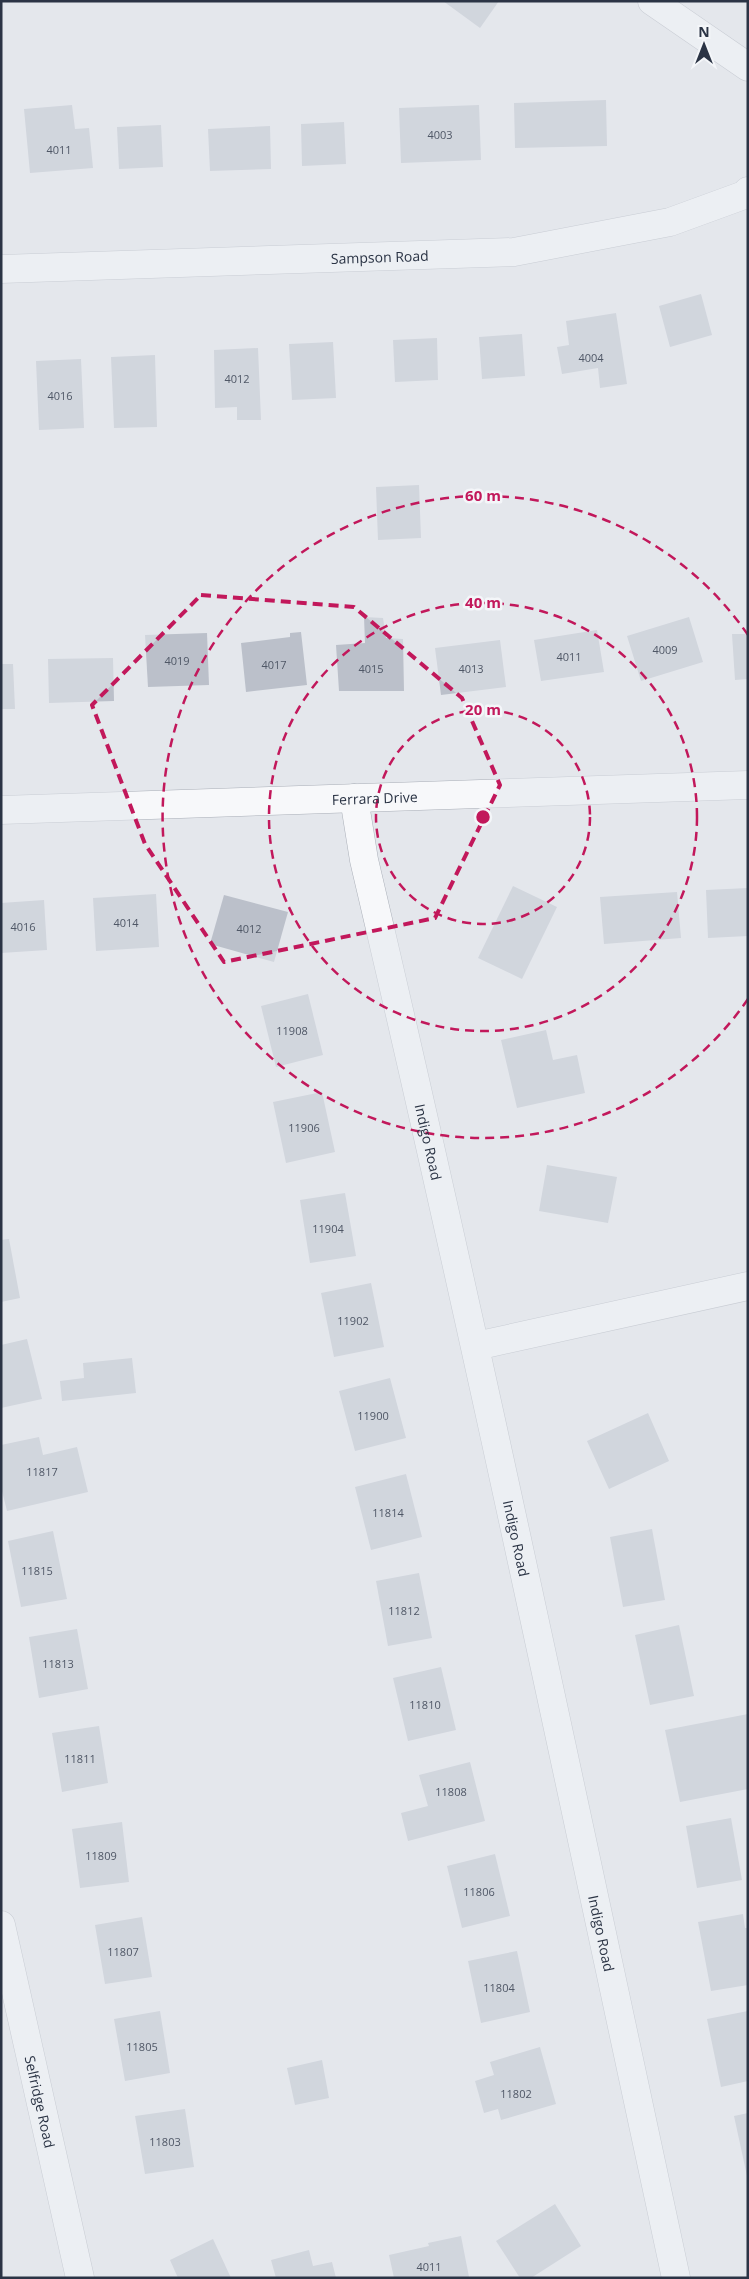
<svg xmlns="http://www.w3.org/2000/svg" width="749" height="2279" viewBox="0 0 749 2279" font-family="'Open Sans',sans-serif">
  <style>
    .building { fill: #bbc0ca }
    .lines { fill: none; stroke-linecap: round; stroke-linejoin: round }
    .minor-casing { stroke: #a9aeb7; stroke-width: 29 }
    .minor { stroke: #f7f8fa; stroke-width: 28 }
    .marked { fill: none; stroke: #c2185b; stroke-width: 4; stroke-dasharray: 10 6; stroke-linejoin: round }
    .ring { fill: none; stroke: #c2185b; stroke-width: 2.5; stroke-dasharray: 9 6 }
    .labels { text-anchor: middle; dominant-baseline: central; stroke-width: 5; stroke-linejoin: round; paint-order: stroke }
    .number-label { font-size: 11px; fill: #4f5766 }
    .street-label { font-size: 14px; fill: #2b3445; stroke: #f4f6f9 }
    .centre { fill: #c2185b; stroke: #f4f6f9; stroke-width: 2.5 }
    .ring-label { font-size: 15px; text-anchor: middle; font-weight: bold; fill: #c2185b; stroke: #f4f6f9; stroke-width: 5; stroke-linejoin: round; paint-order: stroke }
  </style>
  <rect width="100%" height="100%" fill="#e4e7ec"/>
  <!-- building -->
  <g class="building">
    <path d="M 443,1 L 499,1 L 480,28 Z"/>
    <path d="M 606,100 L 607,146 L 515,148 L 514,103 Z"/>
    <path d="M 72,105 L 75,129 L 89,128 L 93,168 L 30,173 L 24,109 Z"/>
    <path d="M 479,105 L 481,160 L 401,163 L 399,108 Z"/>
    <path d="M 344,122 L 346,164 L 302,166 L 301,124 Z"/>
    <path d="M 161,125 L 163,167 L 119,169 L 117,127 Z"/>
    <path d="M 270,126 L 271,169 L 210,171 L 208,129 Z"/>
    <path d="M 701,294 L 712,335 L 670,347 L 659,306 Z"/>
    <path d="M 616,313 L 627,384 L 600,388 L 598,368 L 562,374 L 557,347 L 569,345 L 566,321 Z"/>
    <path d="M 522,334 L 525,376 L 482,379 L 479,337 Z"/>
    <path d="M 437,338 L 438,380 L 395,382 L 393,340 Z"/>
    <path d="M 333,342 L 336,398 L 292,400 L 289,344 Z"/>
    <path d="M 258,348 L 261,420 L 237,420 L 237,407 L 215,408 L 214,350 Z"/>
    <path d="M 155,355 L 157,427 L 114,428 L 111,357 Z"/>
    <path d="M 81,359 L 84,428 L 39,430 L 36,361 Z"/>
    <path d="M 419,485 L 421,538 L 378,540 L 376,487 Z"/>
    <path d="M 364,617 L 383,618 L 386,638 L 403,639 L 404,691 L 339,691 L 336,645 L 365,643 Z"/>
    <path d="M 689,617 L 703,662 L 641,681 L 627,636 Z"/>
    <path d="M 597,630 L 604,672 L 541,681 L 534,640 Z"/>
    <path d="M 301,632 L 307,685 L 246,692 L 241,643 L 290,637 L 290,633 Z"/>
    <path d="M 207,633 L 209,685 L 148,687 L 145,635 Z"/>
    <path d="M 732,634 L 748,634 L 748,679 L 735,680 Z"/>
    <path d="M 500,640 L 506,687 L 441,695 L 435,648 Z"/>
    <path d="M 113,658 L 114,701 L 49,703 L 48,659 Z"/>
    <path d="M 1,664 L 13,664 L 15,709 L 1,709 Z"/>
    <path d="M 513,886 L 557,907 L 522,979 L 478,958 Z"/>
    <path d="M 748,888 L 748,936 L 708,938 L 706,890 Z"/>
    <path d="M 677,892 L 681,938 L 604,944 L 600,897 Z"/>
    <path d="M 156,894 L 159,947 L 96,951 L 93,898 Z"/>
    <path d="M 224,895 L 288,912 L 274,962 L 210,944 Z"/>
    <path d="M 44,900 L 47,950 L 1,953 L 1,903 Z"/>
    <path d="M 308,994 L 323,1055 L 276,1067 L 261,1006 Z"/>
    <path d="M 546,1030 L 553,1060 L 577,1055 L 585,1093 L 517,1108 L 501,1040 Z"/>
    <path d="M 322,1092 L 335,1152 L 286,1163 L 273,1102 Z"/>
    <path d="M 547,1165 L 617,1177 L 608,1223 L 539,1211 Z"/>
    <path d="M 345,1193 L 356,1256 L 310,1263 L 300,1200 Z"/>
    <path d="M 9,1239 L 20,1298 L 1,1302 L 1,1240 Z"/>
    <path d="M 371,1283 L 384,1347 L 334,1357 L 321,1293 Z"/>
    <path d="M 27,1339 L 42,1399 L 1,1408 L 1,1345 Z"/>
    <path d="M 132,1358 L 136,1393 L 62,1401 L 60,1381 L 84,1378 L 83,1363 Z"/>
    <path d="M 390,1378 L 406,1438 L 355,1451 L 339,1391 Z"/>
    <path d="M 648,1413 L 669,1461 L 609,1489 L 587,1441 Z"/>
    <path d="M 39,1437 L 43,1455 L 77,1447 L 88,1492 L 7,1511 L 1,1487 L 1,1445 Z"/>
    <path d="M 406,1474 L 422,1537 L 371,1550 L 355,1487 Z"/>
    <path d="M 652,1529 L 665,1600 L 623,1607 L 610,1537 Z"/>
    <path d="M 53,1531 L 67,1599 L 21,1607 L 8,1541 Z"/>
    <path d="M 419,1573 L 432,1638 L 388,1646 L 376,1581 Z"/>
    <path d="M 679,1625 L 694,1696 L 650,1705 L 635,1635 Z"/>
    <path d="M 77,1629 L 88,1689 L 39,1698 L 29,1637 Z"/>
    <path d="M 441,1667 L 456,1730 L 408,1741 L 393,1678 Z"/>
    <path d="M 748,1714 L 748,1789 L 680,1802 L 665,1730 Z"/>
    <path d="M 99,1726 L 108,1783 L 62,1792 L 52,1733 Z"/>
    <path d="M 470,1762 L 485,1821 L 408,1841 L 401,1813 L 428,1806 L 419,1775 Z"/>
    <path d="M 731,1818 L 742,1880 L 697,1888 L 686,1826 Z"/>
    <path d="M 122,1822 L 129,1882 L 80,1888 L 72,1829 Z"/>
    <path d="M 495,1854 L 510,1916 L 462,1928 L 447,1866 Z"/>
    <path d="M 743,1914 L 745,1928 L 748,1928 L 748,1985 L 711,1991 L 698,1922 Z"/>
    <path d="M 142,1917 L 152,1977 L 105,1984 L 95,1925 Z"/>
    <path d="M 517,1951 L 530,2012 L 481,2023 L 468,1961 Z"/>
    <path d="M 160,2011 L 170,2073 L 125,2081 L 114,2019 Z"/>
    <path d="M 748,2011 L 748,2081 L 721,2087 L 707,2019 Z"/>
    <path d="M 540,2047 L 556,2104 L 501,2120 L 498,2109 L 484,2113 L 475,2081 L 494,2075 L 490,2062 Z"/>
    <path d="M 322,2060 L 329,2098 L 295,2105 L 287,2068 Z"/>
    <path d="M 185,2109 L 194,2167 L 145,2174 L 135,2116 Z"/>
    <path d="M 748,2113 L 748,2176 L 747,2176 L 734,2116 Z"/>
    <path d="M 555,2204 L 581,2246 L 531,2278 L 520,2278 L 496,2241 Z"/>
    <path d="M 461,2236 L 469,2277 L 394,2278 L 389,2255 L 429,2246 L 428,2243 Z"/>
    <path d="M 213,2239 L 231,2278 L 178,2278 L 170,2260 Z"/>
    <path d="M 309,2250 L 313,2266 L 332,2262 L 336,2278 L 276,2278 L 271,2260 Z"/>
  </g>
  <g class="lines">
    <defs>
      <g id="minor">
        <path d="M 652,1 L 748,67"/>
        <path id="s1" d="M 1,269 L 514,252 L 670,222 L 744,195 L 748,191"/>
        <path id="s2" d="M 354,798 L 364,860 C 475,1331 574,1805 676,2278"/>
        <path id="s3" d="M 1,810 L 748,785"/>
        <path d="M 476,1346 L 748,1286"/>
        <path id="s4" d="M 1,1925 L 80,2278"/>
      </g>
    </defs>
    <!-- minor casing -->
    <use href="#minor" class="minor-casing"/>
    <!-- minor -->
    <use href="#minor" class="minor"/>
  </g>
  <!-- marked area -->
  <path d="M0 0H749V2279H0ZM 201,595 L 354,607 L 462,698 L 500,785 L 435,918 L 224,962 L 145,844 L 92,705 Z" fill="#e4e7ec" fill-opacity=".55" fill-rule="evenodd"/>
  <path class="marked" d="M 201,595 L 354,607 L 462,698 L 500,785 L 435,918 L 224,962 L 145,844 L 92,705 Z"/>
  <!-- distance rings -->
  <g class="ring">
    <circle cx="483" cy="817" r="107"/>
    <circle cx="483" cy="817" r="214"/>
    <path d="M748 999A321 321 0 1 1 748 635"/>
  </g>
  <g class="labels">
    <!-- number labels -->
    <g class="number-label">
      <text x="440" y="134">4003</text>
      <text x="59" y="149">4011</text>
      <text x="591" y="357">4004</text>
      <text x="237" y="378">4012</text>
      <text x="60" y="395">4016</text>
      <text x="665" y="649">4009</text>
      <text x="569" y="656">4011</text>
      <text x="177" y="660">4019</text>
      <text x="274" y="664">4017</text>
      <text x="371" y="668">4015</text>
      <text x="471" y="668">4013</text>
      <text x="126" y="922">4014</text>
      <text x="23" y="926">4016</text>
      <text x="249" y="928">4012</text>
      <text x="292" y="1030">11908</text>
      <text x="304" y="1127">11906</text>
      <text x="328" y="1228">11904</text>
      <text x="353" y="1320">11902</text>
      <text x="373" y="1415">11900</text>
      <text x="42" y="1471">11817</text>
      <text x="388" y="1512">11814</text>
      <text x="37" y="1570">11815</text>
      <text x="404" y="1610">11812</text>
      <text x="58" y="1663">11813</text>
      <text x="425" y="1704">11810</text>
      <text x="80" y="1758">11811</text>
      <text x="451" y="1791">11808</text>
      <text x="101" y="1855">11809</text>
      <text x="479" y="1891">11806</text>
      <text x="123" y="1951">11807</text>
      <text x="499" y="1987">11804</text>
      <text x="142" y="2046">11805</text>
      <text x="516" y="2093">11802</text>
      <text x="165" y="2141">11803</text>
      <text x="429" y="2266">4011</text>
    </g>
    <!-- street labels -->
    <g class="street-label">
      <text stroke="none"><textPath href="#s1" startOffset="379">Sampson Road</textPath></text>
      <text stroke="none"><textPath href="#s3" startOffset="374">Ferrara Drive</textPath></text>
      <text stroke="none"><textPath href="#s2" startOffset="352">Indigo Road</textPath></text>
      <text stroke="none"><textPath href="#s2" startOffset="758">Indigo Road</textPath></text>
      <text stroke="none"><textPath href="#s2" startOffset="1162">Indigo Road</textPath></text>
      <text stroke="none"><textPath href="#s4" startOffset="181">Selfridge Road</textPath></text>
    </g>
  </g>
  <circle cx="483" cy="817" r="8" class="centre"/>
  <g class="ring-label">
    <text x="483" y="501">60 m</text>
    <text x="483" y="608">40 m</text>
    <text x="483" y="715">20 m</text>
  </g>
  <!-- border -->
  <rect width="749" height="2279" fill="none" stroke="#2b3445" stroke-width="5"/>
  <!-- north arrow -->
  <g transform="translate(704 45)" stroke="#f4f6f9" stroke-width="4" paint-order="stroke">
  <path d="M0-4L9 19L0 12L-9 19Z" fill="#2b3445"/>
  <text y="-8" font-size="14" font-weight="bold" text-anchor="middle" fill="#2b3445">N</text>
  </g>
</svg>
